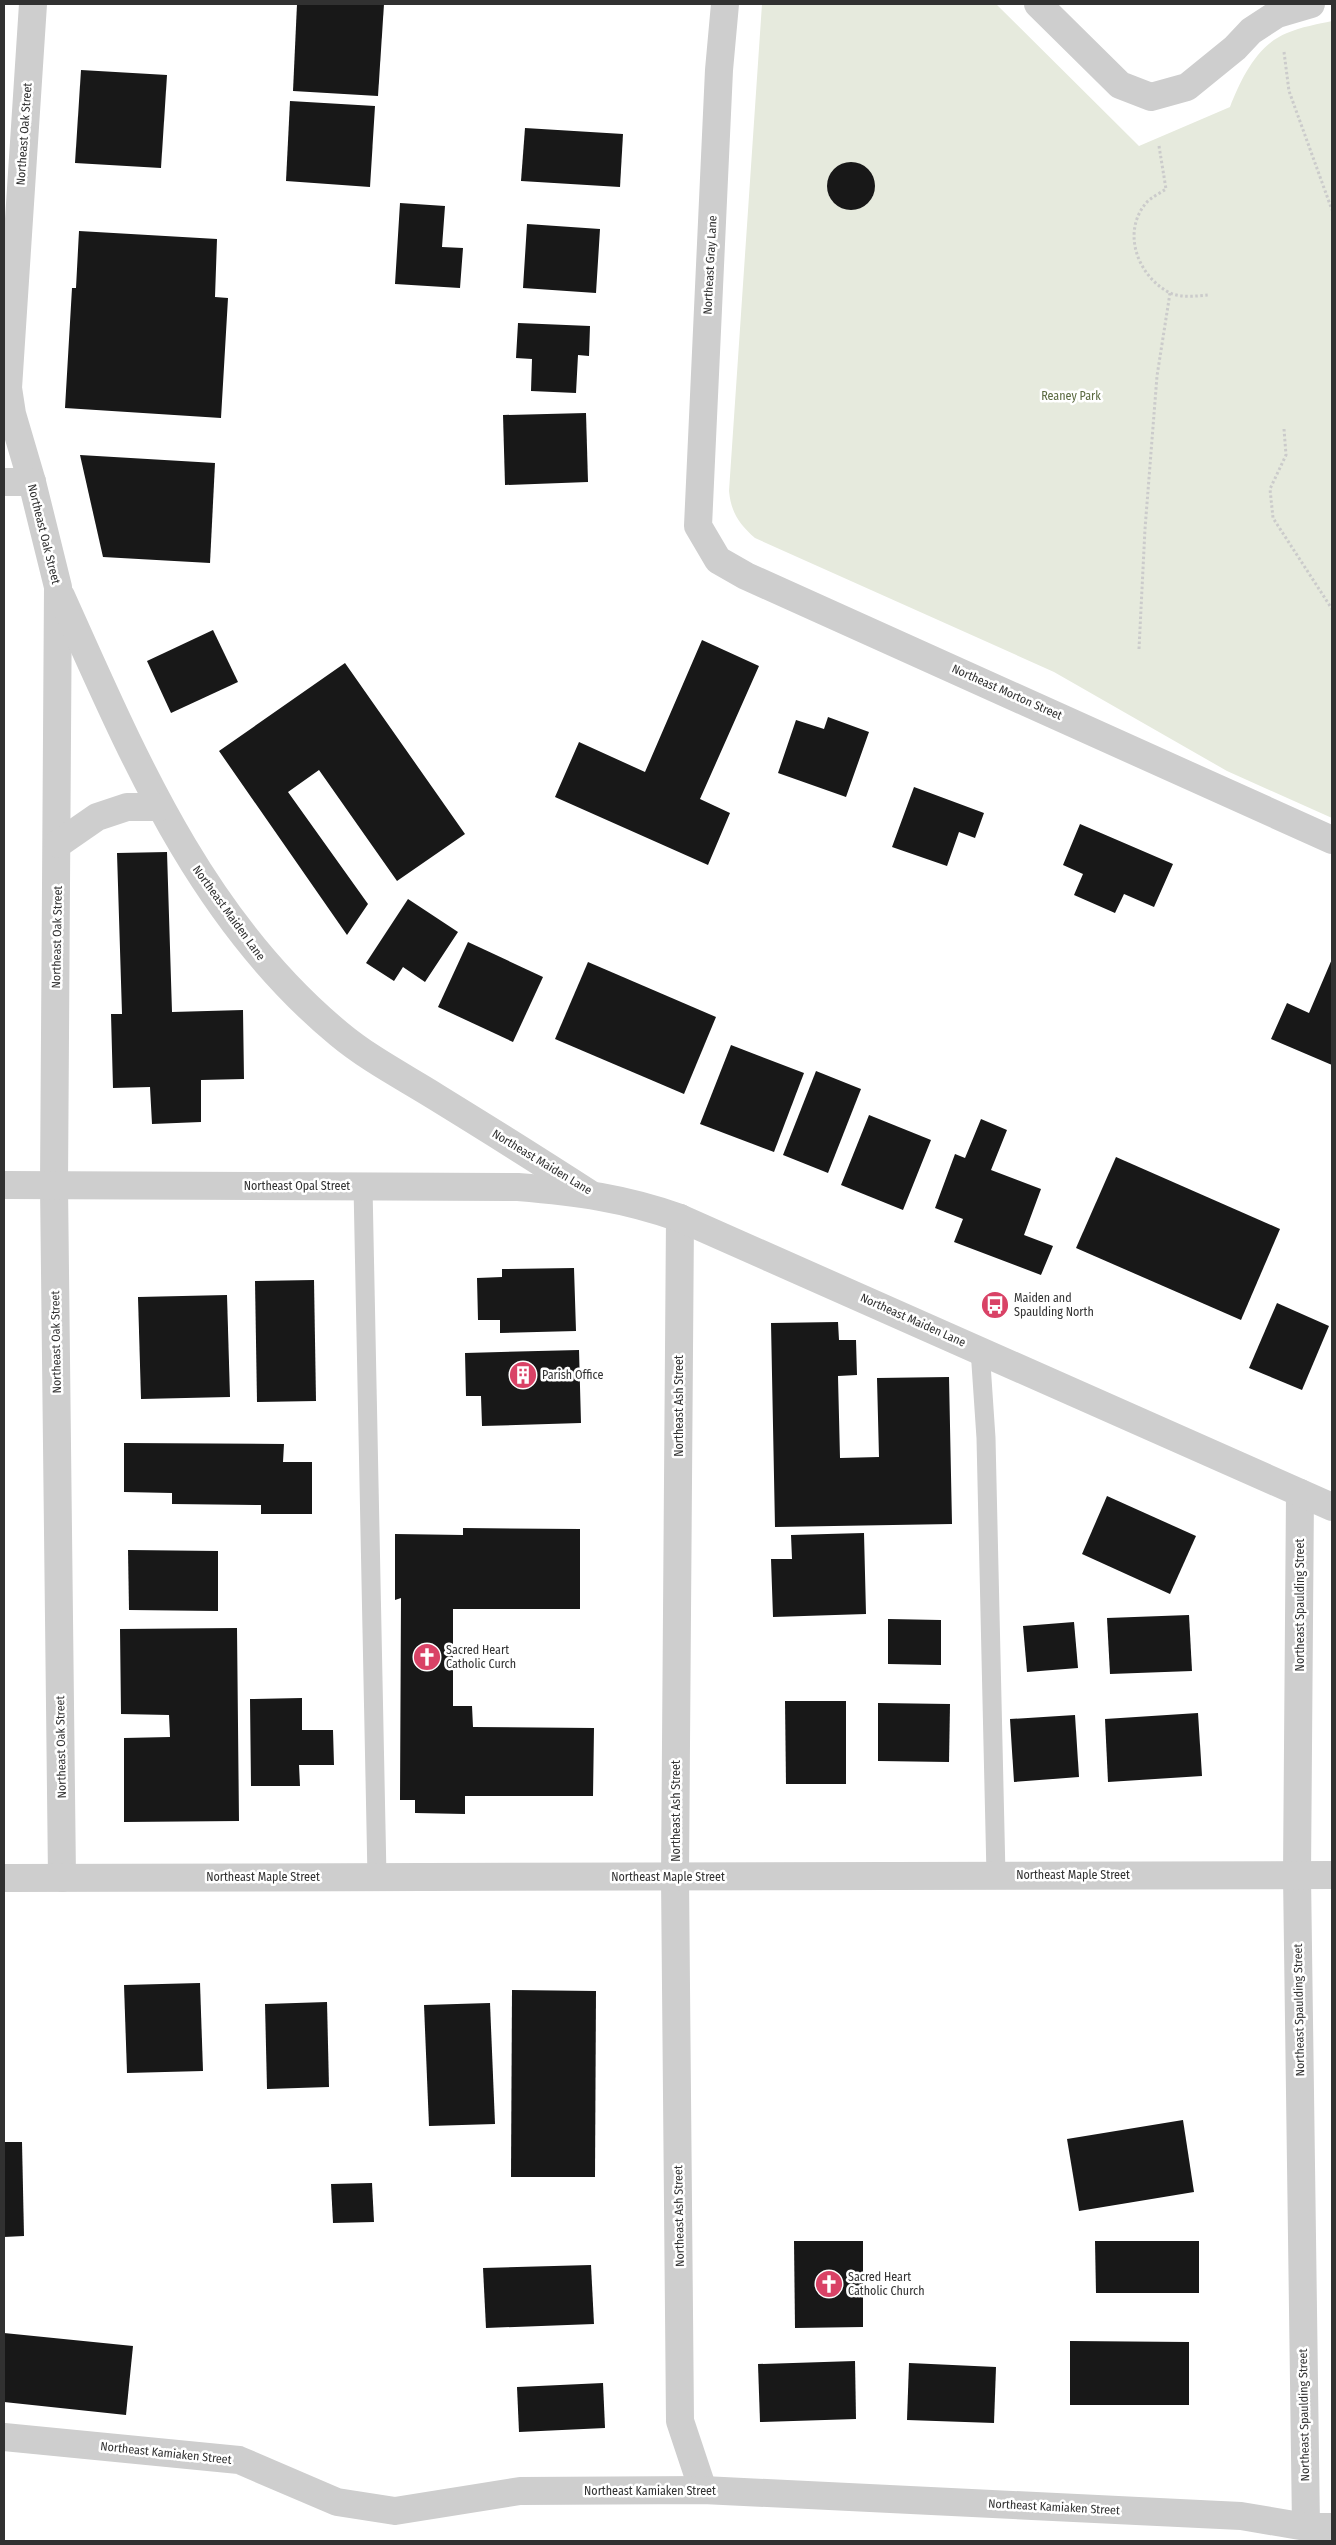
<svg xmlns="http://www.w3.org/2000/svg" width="1336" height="2545" viewBox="0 0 1336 2545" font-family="'Fira Sans Condensed',sans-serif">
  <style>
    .green { fill: #e6eadd }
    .building { fill: #181818 }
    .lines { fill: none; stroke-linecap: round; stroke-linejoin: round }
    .path { stroke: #cbcbcb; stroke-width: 3; stroke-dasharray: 2.5 2.5; stroke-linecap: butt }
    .service { stroke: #cecece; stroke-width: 19 }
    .minor { stroke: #cecece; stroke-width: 28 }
    .tertiary { stroke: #cecece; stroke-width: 28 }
    .labels { text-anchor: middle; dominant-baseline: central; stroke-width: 5; stroke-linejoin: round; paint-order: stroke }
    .street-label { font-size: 12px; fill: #313131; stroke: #fff }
    .park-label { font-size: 12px; fill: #5b6a41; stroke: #fff }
    .poi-label { font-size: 12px; fill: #313131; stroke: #fff; text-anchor: start }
  </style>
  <rect width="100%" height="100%" fill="#fff"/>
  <!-- green -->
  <path class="green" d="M 762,4 L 996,4 L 1139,146 L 1230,107 C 1241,79 1257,45 1287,33 C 1301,27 1318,24 1332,21 L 1332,818 L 1227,771 L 1054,672 L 755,538 C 739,524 731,512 729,491 Z"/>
  <!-- building -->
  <g class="building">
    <path d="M 297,4 L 384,4 L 378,96 L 293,91 Z"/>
    <path d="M 81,70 L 167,75 L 161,168 L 75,163 Z"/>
    <path d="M 290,101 L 375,106 L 370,187 L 286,181 Z"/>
    <path d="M 525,128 L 623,134 L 620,187 L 521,181 Z"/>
    <circle cx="851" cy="186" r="24"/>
    <path d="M 400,203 L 445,206 L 442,247 L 463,248 L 460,288 L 395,284 Z"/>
    <path d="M 527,224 L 600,229 L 596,293 L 523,288 Z"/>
    <path d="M 79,231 L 217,239 L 215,297 L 228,298 L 221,418 L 65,408 L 72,288 L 76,288 Z"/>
    <path d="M 518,323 L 590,326 L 589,356 L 578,355 L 576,393 L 531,391 L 532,359 L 516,358 Z"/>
    <path d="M 586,413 L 588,482 L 505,485 L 503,415 Z"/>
    <path d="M 80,455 L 215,463 L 210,563 L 103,557 Z"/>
    <path d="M 213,630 L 238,682 L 171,713 L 147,661 Z"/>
    <path d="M 702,640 L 759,666 L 700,799 L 730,813 L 708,865 L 555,797 L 579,742 L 645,772 Z"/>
    <path d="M 345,663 L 465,834 L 397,881 L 319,770 L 288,792 L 368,904 L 347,935 L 219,751 Z"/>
    <path d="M 828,717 L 869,732 L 846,797 L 778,773 L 796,720 L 824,729 Z"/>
    <path d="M 914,787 L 984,813 L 975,838 L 959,832 L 947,866 L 892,847 Z"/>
    <path d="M 1080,824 L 1173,864 L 1154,907 L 1124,894 L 1115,913 L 1074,895 L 1083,874 L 1063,865 Z"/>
    <path d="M 167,852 L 172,1012 L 243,1010 L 244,1079 L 201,1080 L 201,1122 L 152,1124 L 150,1087 L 113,1088 L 111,1014 L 122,1014 L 117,853 Z"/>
    <path d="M 408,899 L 458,932 L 425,982 L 403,967 L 394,981 L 366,963 Z"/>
    <path d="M 468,942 L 543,977 L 513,1042 L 438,1007 Z"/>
    <path d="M 1332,959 L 1332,1065 L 1271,1039 L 1287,1003 L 1309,1013 Z"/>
    <path d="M 588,962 L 716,1017 L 684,1094 L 555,1039 Z"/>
    <path d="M 731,1045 L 804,1073 L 774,1152 L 700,1124 Z"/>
    <path d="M 816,1071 L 861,1089 L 828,1173 L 783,1155 Z"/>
    <path d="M 869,1115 L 931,1140 L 903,1210 L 841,1185 Z"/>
    <path d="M 981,1119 L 1007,1130 L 991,1170 L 1041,1189 L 1024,1235 L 1053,1246 L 1041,1275 L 954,1242 L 963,1219 L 935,1208 L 955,1154 L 965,1158 Z"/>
    <path d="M 1116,1157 L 1280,1229 L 1241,1320 L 1076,1248 Z"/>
    <path d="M 574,1268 L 576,1331 L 500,1333 L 500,1320 L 478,1320 L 477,1278 L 502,1277 L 502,1269 Z"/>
    <path d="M 314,1280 L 316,1401 L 257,1402 L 255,1281 Z"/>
    <path d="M 227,1295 L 230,1397 L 141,1399 L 138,1297 Z"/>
    <path d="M 1277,1303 L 1329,1326 L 1302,1390 L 1249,1368 Z"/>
    <path d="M 838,1322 L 839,1340 L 856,1340 L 857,1375 L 838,1376 L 840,1458 L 879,1457 L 877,1378 L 949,1377 L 952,1524 L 775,1527 L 771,1323 Z"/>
    <path d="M 579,1350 L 581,1423 L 482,1426 L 481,1396 L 466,1396 L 465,1353 Z"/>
    <path d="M 124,1443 L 284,1444 L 283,1462 L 312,1462 L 312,1514 L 261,1514 L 261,1505 L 172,1504 L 172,1493 L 124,1492 Z"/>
    <path d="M 1107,1496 L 1196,1536 L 1170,1594 L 1082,1554 Z"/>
    <path d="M 463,1528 L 580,1529 L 580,1609 L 453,1609 L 453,1706 L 472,1706 L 473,1727 L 594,1728 L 593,1796 L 465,1796 L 465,1814 L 415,1813 L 415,1800 L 400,1800 L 401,1598 L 395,1600 L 395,1534 L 463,1535 Z"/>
    <path d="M 864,1533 L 866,1614 L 773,1617 L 771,1559 L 792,1559 L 791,1535 Z"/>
    <path d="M 128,1550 L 218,1551 L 218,1611 L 129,1610 Z"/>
    <path d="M 1189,1615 L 1192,1671 L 1110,1674 L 1107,1618 Z"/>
    <path d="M 888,1619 L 941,1620 L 941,1665 L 888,1664 Z"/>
    <path d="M 1074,1622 L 1078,1668 L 1027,1672 L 1023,1626 Z"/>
    <path d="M 237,1628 L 239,1821 L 124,1822 L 124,1738 L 170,1737 L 169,1715 L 121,1714 L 120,1629 Z"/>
    <path d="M 302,1698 L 302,1730 L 333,1730 L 334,1765 L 299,1765 L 300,1786 L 251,1786 L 250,1699 Z"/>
    <path d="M 785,1701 L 846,1701 L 846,1784 L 786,1784 Z"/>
    <path d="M 878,1703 L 950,1704 L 949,1762 L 878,1761 Z"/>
    <path d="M 1198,1713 L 1202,1776 L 1108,1782 L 1105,1719 Z"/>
    <path d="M 1075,1715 L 1079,1777 L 1014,1782 L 1010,1719 Z"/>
    <path d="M 200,1983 L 203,2071 L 127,2073 L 124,1985 Z"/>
    <path d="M 512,1990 L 596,1991 L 595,2177 L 511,2177 Z"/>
    <path d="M 327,2002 L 329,2087 L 267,2089 L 265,2004 Z"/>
    <path d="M 490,2003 L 495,2124 L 429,2126 L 424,2005 Z"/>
    <path d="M 1183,2120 L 1194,2192 L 1079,2211 L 1067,2139 Z"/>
    <path d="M 4,2142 L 22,2142 L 24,2236 L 4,2237 Z"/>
    <path d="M 372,2183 L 374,2222 L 333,2223 L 331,2184 Z"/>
    <path d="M 794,2241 L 863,2241 L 863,2327 L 795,2328 Z"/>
    <path d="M 1095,2241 L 1199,2241 L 1199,2293 L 1096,2293 Z"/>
    <path d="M 591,2265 L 594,2324 L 486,2328 L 483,2268 Z"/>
    <path d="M 4,2333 L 133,2346 L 126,2415 L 4,2402 Z"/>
    <path d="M 1070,2341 L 1189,2342 L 1189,2405 L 1070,2405 Z"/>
    <path d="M 855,2361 L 856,2419 L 760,2422 L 758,2364 Z"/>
    <path d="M 909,2363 L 996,2367 L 994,2423 L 907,2420 Z"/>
    <path d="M 603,2383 L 605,2428 L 519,2432 L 517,2387 Z"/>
  </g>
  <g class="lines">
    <!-- path -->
    <g class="path">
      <path d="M 1284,52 L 1289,91 L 1332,210"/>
      <path d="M 1159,146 L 1166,189 C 1160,193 1152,197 1147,202 C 1121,231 1137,276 1170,293 C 1181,298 1197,296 1208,295"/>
      <path d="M 1284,429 L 1286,455 L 1270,489 L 1273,518 L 1332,609"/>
      <path d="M 1139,649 L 1145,529 L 1157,376 L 1170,293"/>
    </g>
    <!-- service -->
    <g class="service">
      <path d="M 363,1186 L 377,1877"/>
      <path d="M 980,1349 L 986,1438 L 996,1875"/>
    </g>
    <!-- minor -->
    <g class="minor">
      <path d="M 33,4 L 8,388 L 12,414 L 32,482 L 58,587 L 54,1185 L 62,1878"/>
      <path d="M 725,4 L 719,70 L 698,526 L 718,560 L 746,576 L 1332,840"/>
      <path d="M 1038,4 L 1120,85 L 1151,97 L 1187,87 L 1235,48 L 1251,31 L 1277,14 L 1311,4"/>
      <path d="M 4,482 L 32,482"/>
      <path d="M 61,596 C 133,756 200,919 339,1034 C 369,1059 404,1077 436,1097 C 488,1129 539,1161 590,1194"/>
      <path d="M 58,844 L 97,817 L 127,807 L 159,807"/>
      <path d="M 680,1218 L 675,1877 L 680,2421 L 703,2490"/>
      <path d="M 1300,1493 L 1297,1875 L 1306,2527"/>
      <path d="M 4,1878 L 1332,1875"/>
      <path d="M 4,2437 L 239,2460 L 337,2502 L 395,2511 L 520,2491 L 703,2490 L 1241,2516 L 1306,2527 L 1332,2527"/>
    </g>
    <!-- tertiary -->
    <path class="tertiary" d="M 4,1185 L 518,1187 C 577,1192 624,1198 680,1218 L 1332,1507"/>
  </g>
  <!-- icons -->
  <defs>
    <symbol id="bus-disc" viewBox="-11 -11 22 22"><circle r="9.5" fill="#d94266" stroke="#fff"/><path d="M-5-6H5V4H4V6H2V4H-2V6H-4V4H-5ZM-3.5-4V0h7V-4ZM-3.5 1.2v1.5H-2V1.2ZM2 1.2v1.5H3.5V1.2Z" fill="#fff"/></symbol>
    <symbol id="building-disc" viewBox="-11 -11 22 22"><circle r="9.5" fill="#d94266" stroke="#fff"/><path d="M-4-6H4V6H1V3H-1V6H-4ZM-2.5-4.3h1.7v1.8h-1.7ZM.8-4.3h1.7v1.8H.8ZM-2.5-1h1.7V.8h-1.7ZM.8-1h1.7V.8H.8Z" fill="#fff"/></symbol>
    <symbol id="church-disc" viewBox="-11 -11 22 22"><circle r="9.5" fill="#d94266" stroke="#fff"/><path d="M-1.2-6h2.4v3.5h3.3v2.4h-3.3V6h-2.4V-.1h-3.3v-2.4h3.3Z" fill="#fff"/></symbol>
  </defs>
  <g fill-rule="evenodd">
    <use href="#bus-disc" x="979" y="1289" width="32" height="32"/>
    <use href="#building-disc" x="507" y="1359" width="32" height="32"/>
    <use href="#church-disc" x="411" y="1641" width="32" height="32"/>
    <use href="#church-disc" x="813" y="2268" width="32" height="32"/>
  </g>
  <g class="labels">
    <!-- street labels -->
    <g class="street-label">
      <text transform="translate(24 134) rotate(-86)">Northeast Oak Street</text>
      <text transform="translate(710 265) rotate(-87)">Northeast Gray Lane</text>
      <text transform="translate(44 534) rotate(76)">Northeast Oak Street</text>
      <text transform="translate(1007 692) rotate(24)">Northeast Morton Street</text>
      <text transform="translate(229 913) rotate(54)">Northeast Maiden Lane</text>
      <text transform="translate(57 937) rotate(-89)">Northeast Oak Street</text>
      <text transform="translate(542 1162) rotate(31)">Northeast Maiden Lane</text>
      <text x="297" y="1186">Northeast Opal Street</text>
      <text transform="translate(913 1320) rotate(24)">Northeast Maiden Lane</text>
      <text transform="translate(56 1342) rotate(-91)">Northeast Oak Street</text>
      <text transform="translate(679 1406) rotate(-90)">Northeast Ash Street</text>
      <text transform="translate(1300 1605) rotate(-90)">Northeast Spaulding Street</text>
      <text transform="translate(61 1747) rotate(-91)">Northeast Oak Street</text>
      <text transform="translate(676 1811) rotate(-90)">Northeast Ash Street</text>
      <text x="1073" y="1875">Northeast Maple Street</text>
      <text x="263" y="1877">Northeast Maple Street</text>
      <text x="668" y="1877">Northeast Maple Street</text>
      <text transform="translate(1299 2010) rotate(-91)">Northeast Spaulding Street</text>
      <text transform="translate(679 2216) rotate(-91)">Northeast Ash Street</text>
      <text transform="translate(1304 2415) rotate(-91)">Northeast Spaulding Street</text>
      <text transform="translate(166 2453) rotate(6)">Northeast Kamiaken Street</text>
      <text x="650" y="2491">Northeast Kamiaken Street</text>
      <text transform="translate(1054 2507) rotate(3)">Northeast Kamiaken Street</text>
    </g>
    <!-- park labels -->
    <g class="park-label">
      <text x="1071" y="396">Reaney Park</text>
    </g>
    <!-- poi labels -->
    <g class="poi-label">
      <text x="1014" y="1298">Maiden and<tspan x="1014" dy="14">Spaulding North</tspan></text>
      <text x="542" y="1375">Parish Office</text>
      <text x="446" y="1650">Sacred Heart<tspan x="446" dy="14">Catholic Curch</tspan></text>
      <text x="848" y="2277">Sacred Heart<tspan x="848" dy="14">Catholic Church</tspan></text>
    </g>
  </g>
  <!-- border -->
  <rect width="1336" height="2545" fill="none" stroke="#313131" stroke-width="10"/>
</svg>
